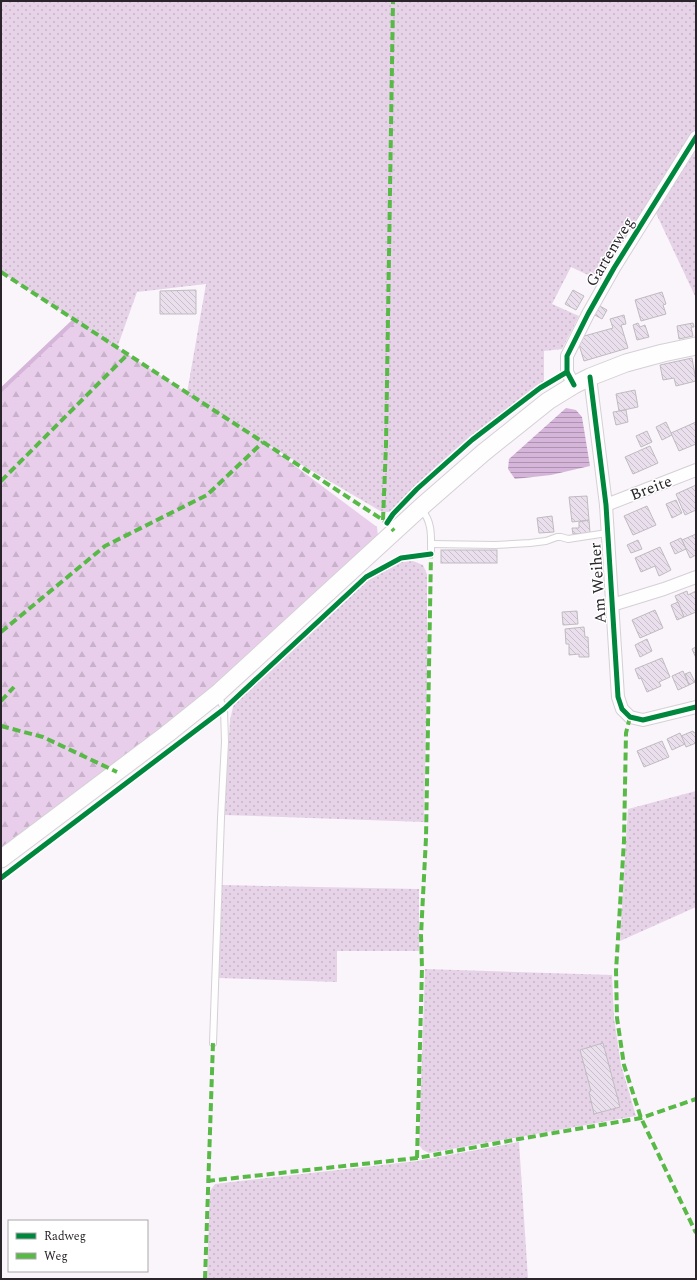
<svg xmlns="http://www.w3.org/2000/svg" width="697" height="1280" viewBox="0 0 697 1280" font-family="Spectral,serif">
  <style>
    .grass { fill: url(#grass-dots) }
    .forest { fill: url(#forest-firs) }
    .water { fill: url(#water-rules) }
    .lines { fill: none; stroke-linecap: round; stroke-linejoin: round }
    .stream { stroke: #d6b5da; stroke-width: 4 }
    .building { fill: url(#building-back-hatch); stroke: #bfbbc0 }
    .service-casing { stroke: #d5d0d5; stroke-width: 8 }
    .minor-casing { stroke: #d5d0d5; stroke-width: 14 }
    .secondary-casing { stroke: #d5d0d5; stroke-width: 19 }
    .service { stroke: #fefefe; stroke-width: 6 }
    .minor { stroke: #fefefe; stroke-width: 12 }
    .secondary { stroke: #fefefe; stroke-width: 17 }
    .quiet { stroke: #58b947; stroke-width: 4; stroke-dasharray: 8 4; stroke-linecap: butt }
    .cycleway-casing { stroke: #fff; stroke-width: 8 }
    .cycleway { stroke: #00873e; stroke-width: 5 }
    .labels { text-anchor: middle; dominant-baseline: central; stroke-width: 3; stroke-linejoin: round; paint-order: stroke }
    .street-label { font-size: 16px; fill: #29252a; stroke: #fff }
  </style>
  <defs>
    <pattern id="grass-dots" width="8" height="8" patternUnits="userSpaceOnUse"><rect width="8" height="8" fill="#e6d3e8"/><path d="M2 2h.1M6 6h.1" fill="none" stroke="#c5b5c7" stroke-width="1.8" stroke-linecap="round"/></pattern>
    <pattern id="forest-firs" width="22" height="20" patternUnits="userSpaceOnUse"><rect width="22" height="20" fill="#e9ceec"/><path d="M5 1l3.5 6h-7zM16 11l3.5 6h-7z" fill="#c8b1cb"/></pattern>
    <pattern id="water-rules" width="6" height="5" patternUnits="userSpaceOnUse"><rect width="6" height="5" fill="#d6b5da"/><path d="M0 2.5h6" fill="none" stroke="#ae93b1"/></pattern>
    <pattern id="building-back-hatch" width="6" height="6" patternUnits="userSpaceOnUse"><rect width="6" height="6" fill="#eadfec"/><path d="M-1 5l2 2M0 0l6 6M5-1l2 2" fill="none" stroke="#c9bfcb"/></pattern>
  </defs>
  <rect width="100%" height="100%" fill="#faf5fa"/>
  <!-- grass -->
  <g class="grass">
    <path d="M 1,1 L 696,1 L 696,132 L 601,281 L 571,267 L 552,304 L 579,316 L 562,349 L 544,351 L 544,382 L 470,438 L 390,512 L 382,512 L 263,442 L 187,393 L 206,284 L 137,292 L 117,348 L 1,272 Z"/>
    <path d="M 696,143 L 696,298 L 654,209 Z"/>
    <path d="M 413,561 L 423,565 L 427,574 L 427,673 L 424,822 L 224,815 L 230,720 L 234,703 L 368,580 L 400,562 Z"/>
    <path d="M 696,791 L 696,907 L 620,941 L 628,809 Z"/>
    <path d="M 222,885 L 419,889 L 419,951 L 337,951 L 337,982 L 219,978 Z"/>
    <path d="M 425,969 L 612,975 L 614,1018 L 621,1065 L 636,1116 L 429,1153 L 423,1150 L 419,1145 Z"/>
    <path d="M 519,1142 L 528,1279 L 207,1279 L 210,1191 L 215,1184 L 417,1161 Z"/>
  </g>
  <!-- forest -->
  <path class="forest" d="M 75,320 L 263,442 L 377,527 L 378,536 L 212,690 L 1,851 L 1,390 Z"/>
  <!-- water -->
  <path class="water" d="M 566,408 L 576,410 L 582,417 L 590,466 L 551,475 L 515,479 L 508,469 L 509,459 Z"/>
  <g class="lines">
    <!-- stream -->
    <path class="stream" d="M 1,390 L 75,320"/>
  </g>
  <!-- building -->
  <g class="building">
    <path d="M 196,290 L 196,314 L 160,314 L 160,291 Z"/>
    <path d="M 573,290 L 584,296 L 576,310 L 565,304 Z"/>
    <path d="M 662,292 L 666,304 L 663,305 L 666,314 L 641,321 L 635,300 Z"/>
    <path d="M 598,305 L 607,310 L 602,319 L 593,314 Z"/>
    <path d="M 624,315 L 626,324 L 621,325 L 628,348 L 584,361 L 577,338 L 613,328 L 610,319 Z"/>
    <path d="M 638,323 L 640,327 L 645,325 L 649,337 L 637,340 L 633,325 Z"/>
    <path d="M 693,323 L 694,327 L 691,327 L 693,336 L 679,339 L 677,326 Z"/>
    <path d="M 692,358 L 696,381 L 676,386 L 674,378 L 663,380 L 660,365 Z"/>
    <path d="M 635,390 L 638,407 L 619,411 L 616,394 Z"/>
    <path d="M 626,410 L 628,422 L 616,425 L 613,412 Z"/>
    <path d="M 666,422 L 672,435 L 662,440 L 656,427 Z"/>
    <path d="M 696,422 L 696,444 L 679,451 L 671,433 Z"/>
    <path d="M 647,431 L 652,442 L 641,447 L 636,436 Z"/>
    <path d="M 650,446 L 658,463 L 633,474 L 625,457 Z"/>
    <path d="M 696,485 L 696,510 L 685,515 L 676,494 Z"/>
    <path d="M 587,496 L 589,520 L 572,522 L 569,497 Z"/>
    <path d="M 676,500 L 682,513 L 672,518 L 666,504 Z"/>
    <path d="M 647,506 L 656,525 L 633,535 L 624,516 Z"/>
    <path d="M 552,516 L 554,532 L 539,533 L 537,518 Z"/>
    <path d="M 589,520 L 590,533 L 573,534 L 572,528 L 579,528 L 579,522 Z"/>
    <path d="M 696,534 L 696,555 L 690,558 L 682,540 Z"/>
    <path d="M 681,538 L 686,549 L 675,554 L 670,543 Z"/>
    <path d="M 638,540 L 642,549 L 631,553 L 627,545 Z"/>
    <path d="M 660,547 L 671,570 L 659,576 L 655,566 L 641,572 L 635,558 Z"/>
    <rect x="441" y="550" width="56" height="13"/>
    <path d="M 687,591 L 688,595 L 696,591 L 696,612 L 684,617 L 675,596 Z"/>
    <path d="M 678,602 L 684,617 L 677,620 L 671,605 Z"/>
    <path d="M 655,610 L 663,628 L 640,638 L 632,620 Z"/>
    <path d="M 577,611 L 578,624 L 563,625 L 562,612 Z"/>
    <path d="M 584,627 L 585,637 L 588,637 L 589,657 L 579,657 L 579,654 L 569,655 L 569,644 L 566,644 L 565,629 Z"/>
    <path d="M 647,639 L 652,651 L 640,657 L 635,645 Z"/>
    <path d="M 696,647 L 696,658 L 692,649 Z"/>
    <path d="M 662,658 L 670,677 L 659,682 L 661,686 L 647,692 L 641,678 L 639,679 L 635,669 Z"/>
    <path d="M 683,671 L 689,685 L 678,690 L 672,676 Z"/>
    <path d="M 690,672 L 695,682 L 689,685 L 685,674 Z"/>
    <path d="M 693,731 L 694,733 L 696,732 L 696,743 L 686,747 L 681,736 Z"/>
    <path d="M 680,733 L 685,744 L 672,750 L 667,739 Z"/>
    <path d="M 662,741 L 669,757 L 644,767 L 637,751 Z"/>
    <path d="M 603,1043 L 620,1107 L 594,1114 L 589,1092 L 591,1091 L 580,1050 Z"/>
  </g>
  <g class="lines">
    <defs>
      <g id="service">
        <path d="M 421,509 C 433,522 431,538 431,554"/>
        <path d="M 431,544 L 495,545 L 530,543 L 546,541 L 557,537 L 561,537 L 568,539 L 607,533"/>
        <path d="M 213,1043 L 221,818 L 225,742 L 224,709 L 218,695"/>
      </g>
      <g id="minor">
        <path d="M 590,377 L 606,505 L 618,697 L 622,709 L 630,717 L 643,720 L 696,707"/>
        <path d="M 574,385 L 567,372 L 567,356 L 588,314 L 614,268 L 696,137"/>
        <path d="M 606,505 L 696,470"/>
        <path d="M 612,605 L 664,589 L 696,577"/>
      </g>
      <path id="secondary" d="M 1,859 L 167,734 L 217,694 L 420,508 L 483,453 L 548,401 L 574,385 L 590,377 L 626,363 L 663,353 L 696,346"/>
    </defs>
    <!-- service casing -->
    <use href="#service" class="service-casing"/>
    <!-- minor casing -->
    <use href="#minor" class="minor-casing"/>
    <!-- secondary casing -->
    <use href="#secondary" class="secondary-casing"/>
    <!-- service -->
    <use href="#service" class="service"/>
    <!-- minor -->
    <use href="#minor" class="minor"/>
    <!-- secondary -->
    <use href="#secondary" class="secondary"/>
    <!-- quiet -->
    <g class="quiet">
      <path d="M 1,272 L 383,520 L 387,523 L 394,531"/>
      <path d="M 1,481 L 127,355"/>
      <path d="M 383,520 L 386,445 L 393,1"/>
      <path d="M 1,632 L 105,546 L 207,495 L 263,442"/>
      <path d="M 1,701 L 14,687"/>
      <path d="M 630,717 L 626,733 L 624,841 L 616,971 L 617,1018 L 624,1065 L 641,1118 L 696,1233"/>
      <path d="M 1,726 L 43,737 L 117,772"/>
      <path d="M 417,1158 L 422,968 L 421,935 L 426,838 L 431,554 L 427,555"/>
      <path d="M 207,1181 L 417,1158 L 519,1139 L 641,1118 L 696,1099"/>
      <path d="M 205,1279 L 213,1043"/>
    </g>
    <defs>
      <g id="cycleway">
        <path d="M 590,377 L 606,505 L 618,697 L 622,709 L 630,717 L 643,720 L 696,707"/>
        <path d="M 574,385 L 567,372 L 567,356 L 588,314 L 614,268 L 696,137"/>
        <path d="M 387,523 L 393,514 L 417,489 L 472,440 L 540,388 L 567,372"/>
        <path d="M 1,878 L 224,709 L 366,577 L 401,558 L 431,554"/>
      </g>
    </defs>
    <!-- cycleway casing -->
    <use href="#cycleway" class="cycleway-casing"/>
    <!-- cycleway -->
    <use href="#cycleway" class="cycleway"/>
  </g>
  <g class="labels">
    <!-- street labels -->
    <g class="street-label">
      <text transform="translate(610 252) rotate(-59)">Gartenweg</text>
      <text transform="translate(651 488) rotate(-21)">Breite</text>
      <text transform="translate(598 583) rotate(-94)">Am Weiher</text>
    </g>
  </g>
  <!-- border -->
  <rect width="697" height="1280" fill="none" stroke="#29252a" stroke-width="4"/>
  <!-- legend -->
  <rect x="8" y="1220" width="140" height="52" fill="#ffffff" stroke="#a9a8aa"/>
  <rect x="16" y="1233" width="20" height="6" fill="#00873e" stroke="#a9a8aa"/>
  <text x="44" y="1240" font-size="12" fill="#29252a">Radweg</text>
  <rect x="16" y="1253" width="20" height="6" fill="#58b947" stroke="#a9a8aa"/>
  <text x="44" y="1260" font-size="12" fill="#29252a">Weg</text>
</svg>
